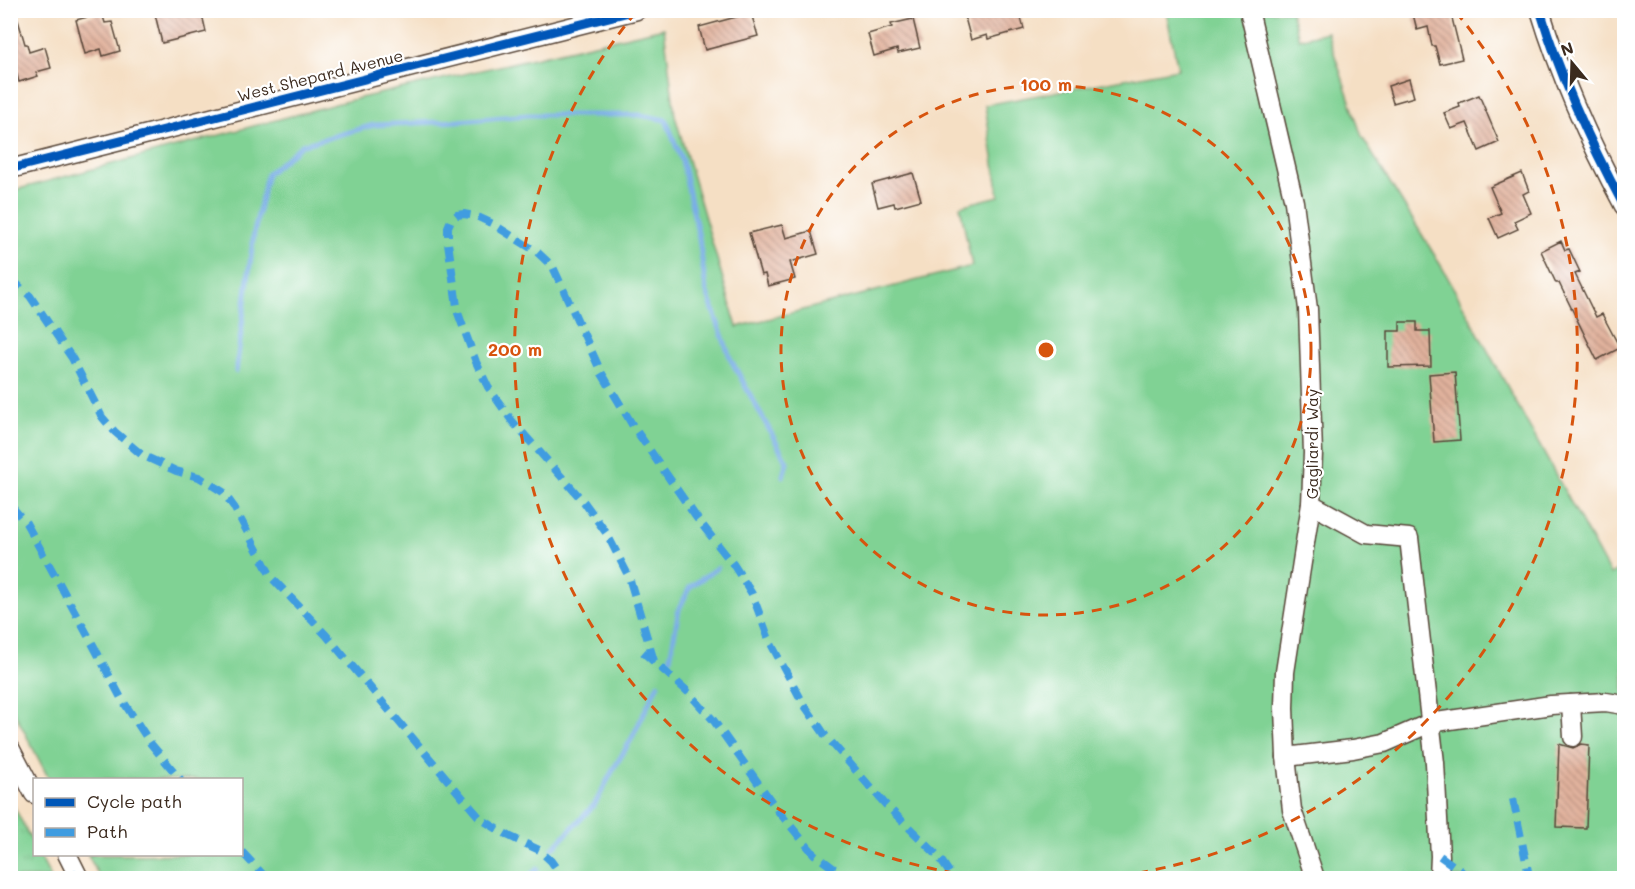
<svg xmlns="http://www.w3.org/2000/svg" width="1635" height="889" viewBox="0 0 1635 889" font-family="Mali,sans-serif">
  <style>
    .grass { fill: #80d294; stroke: #5e7e59; stroke-width: 1.5 }
    .park { fill: url(#park-tufts); stroke: #5e7e59; stroke-width: 1.5 }
    .lines { fill: none; stroke-linecap: round; stroke-linejoin: round }
    .stream { stroke: #7aaee7; stroke-width: 5 }
    .building { fill: url(#building-back-hatch) }
    .minor-casing { stroke: #574537; stroke-width: 21 }
    .minor { stroke: #fff; stroke-width: 18 }
    .quiet { stroke: #3f9ce0; stroke-width: 8; stroke-dasharray: 15 8; stroke-linecap: butt }
    .cycleway-casing { stroke: #fff; stroke-width: 13 }
    .cycleway { stroke: #0057b8; stroke-width: 9 }
    .ring { fill: none; stroke: #d7540e; stroke-width: 3; stroke-dasharray: 10 8 }
    .labels { text-anchor: middle; dominant-baseline: central; stroke-width: 4.5; stroke-linejoin: round; paint-order: stroke }
    .street-label { font-size: 16px; fill: #3b2a1e; stroke: #fff }
    .centre { fill: #d7540e; stroke: #fff; stroke-width: 3 }
    .ring-label { font-size: 18px; text-anchor: middle; font-weight: bold; fill: #d7540e; stroke: #fff; stroke-width: 4.5; stroke-linejoin: round; paint-order: stroke }
  </style>
  <defs>
    <pattern id="park-tufts" width="24" height="20" patternUnits="userSpaceOnUse" patternTransform="scale(1.5)"><rect width="24" height="20" fill="#80d294"/><path d="M3 7l-1-3M5 7V3M7 7l1-3M15 17l-1-3M17 17v-4M19 17l1-3" fill="none" stroke="#70b47f"/></pattern>
    <pattern id="building-back-hatch" width="6" height="6" patternUnits="userSpaceOnUse" patternTransform="scale(1.5)"><rect width="6" height="6" fill="#e1b29d"/><path d="M-1 5l2 2M0 0l6 6M5-1l2 2" fill="none" stroke="#b8917f"/></pattern>
  </defs>
  <rect width="100%" height="100%" fill="#fff"/>
  <filter id="ink" filterUnits="userSpaceOnUse"><feTurbulence type="fractalNoise" baseFrequency=".0167" numOctaves="2"/><feDisplacementMap in="SourceGraphic" scale="12" xChannelSelector="R" yChannelSelector="G"/><feConvolveMatrix kernelMatrix="1 2 1 2 8 2 1 2 1" color-interpolation-filters="sRGB"/></filter>
  <filter id="wash" filterUnits="userSpaceOnUse"><feTurbulence type="fractalNoise" baseFrequency=".008" numOctaves="4" result="noise"/><feDisplacementMap in="SourceGraphic" scale="24" xChannelSelector="R" yChannelSelector="G"/><feGaussianBlur stdDeviation="1.35" result="paint"/><feColorMatrix in="noise" values="0 0 0 0 0 0 0 0 0 0 0 0 0 0 0 0 0 1.4 0 .05"/><feComposite in="paint" operator="in"/></filter>
  <g filter="url(#wash)">
    <rect width="100%" height="100%" fill="#f5dfc4"/>
    <!-- grass -->
    <path class="grass" d="M 1166,11 L 1291,11 L 1299,39 L 1327,32 L 1362,137 L 1443,269 L 1610,574 L 1624,567 L 1624,878 L 100,878 L 88,855 L 242,854 L 242,780 L 49,779 L 11,706 L 11,191 L 343,102 L 664,28 L 675,116 L 737,327 L 972,266 L 960,206 L 999,196 L 985,105 L 1178,69 Z"/>
    <!-- park -->
    <path class="park" d="M 10,799 L 34,845 L 34,854 L 39,855 L 51,878 L 11,878 Z"/>
    <g class="lines">
      <!-- stream -->
      <g class="stream">
        <path d="M 236,371 L 254,233 L 267,174 L 302,145 L 374,125 L 458,121 L 528,115 L 640,115 L 666,120 L 682,161 L 699,238 L 706,290 L 731,360 L 787,462 L 783,476"/>
        <path d="M 670,659 L 679,609 L 690,587 L 717,568"/>
        <path d="M 553,848 L 595,804 L 614,768 L 631,740 L 658,684"/>
        <path d="M 527,878 L 537,869"/>
      </g>
    </g>
    <g id="blocks">
      <!-- building -->
      <g class="building">
        <path d="M 10,10 L 15,10 L 25,44 L 27,44 L 29,52 L 45,47 L 51,68 L 36,72 L 38,76 L 19,82 L 10,51 Z"/>
        <path d="M 154,10 L 201,10 L 206,32 L 162,43 Z"/>
        <path d="M 963,10 L 1019,10 L 1024,29 L 988,39 L 987,35 L 971,40 Z"/>
        <path d="M 1412,10 L 1450,10 L 1462,59 L 1440,64 L 1435,46 L 1432,46 L 1428,27 L 1417,30 Z"/>
        <path d="M 102,13 L 105,23 L 112,22 L 120,51 L 103,56 L 101,49 L 85,54 L 76,20 Z"/>
        <path d="M 751,13 L 758,36 L 705,50 L 699,27 Z"/>
        <path d="M 913,19 L 920,48 L 898,53 L 897,49 L 874,56 L 868,34 L 892,27 L 891,24 Z"/>
        <path d="M 1409,79 L 1414,97 L 1393,103 L 1388,86 Z"/>
        <path d="M 1479,95 L 1499,142 L 1479,151 L 1467,123 L 1451,129 L 1444,113 L 1460,107 L 1459,103 Z"/>
        <path d="M 913,173 L 921,200 L 895,207 L 894,203 L 878,207 L 872,184 Z"/>
        <path d="M 1522,173 L 1529,191 L 1523,194 L 1531,213 L 1514,221 L 1518,229 L 1498,238 L 1489,218 L 1501,213 L 1490,187 Z"/>
        <path d="M 782,225 L 786,238 L 811,231 L 818,254 L 790,262 L 795,279 L 768,286 L 765,274 L 761,275 L 749,233 Z"/>
        <path d="M 1561,241 L 1565,250 L 1569,249 L 1580,272 L 1575,274 L 1596,317 L 1602,314 L 1620,348 L 1597,360 L 1559,283 L 1556,283 L 1541,251 Z"/>
        <path d="M 1400,322 L 1417,322 L 1417,331 L 1430,331 L 1431,366 L 1388,367 L 1388,331 L 1400,331 Z"/>
        <path d="M 1455,372 L 1460,440 L 1434,442 L 1429,374 Z"/>
        <path d="M 1559,744 L 1573,748 L 1581,744 L 1589,745 L 1586,828 L 1556,827 Z"/>
      </g>
    </g>
  </g>
  <g filter="url(#ink)">
    <use href="#blocks" fill-opacity="0" stroke="#574537" stroke-width="1.5"/>
    <g class="lines">
      <defs>
        <g id="minor">
          <path d="M 1249,10 L 1294,202 L 1308,309 L 1313,453 L 1311,504 L 1285,672 L 1284,708 L 1286,757 L 1292,810 L 1315,878"/>
          <path d="M 1540,10 C 1561,79 1590,143 1624,206"/>
          <path d="M 10,169 L 637,10"/>
          <path d="M 1311,504 L 1366,534 L 1409,538 L 1435,763 L 1440,856 L 1439,878"/>
          <path d="M 1571,704 L 1573,737"/>
          <path d="M 10,748 L 34,794"/>
          <path d="M 1286,757 L 1353,749 L 1384,743 L 1430,723 L 1551,705 L 1606,702 L 1624,705"/>
          <path d="M 67,854 L 79,878"/>
        </g>
      </defs>
      <!-- minor casing -->
      <use href="#minor" class="minor-casing"/>
      <!-- minor -->
      <use href="#minor" class="minor"/>
      <!-- quiet -->
      <g class="quiet">
        <path d="M 10,278 L 30,296 L 72,358 L 102,417 L 115,432 L 142,455 L 176,471 L 199,477 L 223,492 L 234,507 L 272,578 L 326,635 L 473,810 L 481,819 L 509,836 L 539,850 L 551,861 L 563,878"/>
        <path d="M 10,505 L 26,523 L 92,643 L 121,698 L 151,744 L 181,780"/>
        <path d="M 643,652 L 686,690 L 714,721 L 778,811 L 814,854 L 847,878"/>
        <path d="M 654,661 L 629,577 L 607,534 L 584,502 L 512,421 L 488,387 L 476,362 L 458,313 L 448,243 L 448,227 L 451,220 L 457,215 L 464,214 L 476,216 L 493,224 L 537,252 L 553,267 L 601,372 L 633,426 L 696,517 L 733,564 L 744,581 L 752,594 L 770,642 L 803,703 L 825,735 L 885,804 L 938,856 L 953,878"/>
        <path d="M 1513,799 L 1528,871 L 1525,878"/>
        <path d="M 242,852 L 266,878"/>
        <path d="M 1440,856 L 1461,871 L 1465,878"/>
        <path d="M 68,878 L 77,874"/>
      </g>
      <defs>
        <g id="cycleway">
          <path d="M 1540,10 C 1561,79 1590,143 1624,206"/>
          <path d="M 10,169 L 637,10"/>
        </g>
      </defs>
      <!-- cycleway casing -->
      <use href="#cycleway" class="cycleway-casing"/>
      <!-- cycleway -->
      <use href="#cycleway" class="cycleway"/>
    </g>
  </g>
  <!-- distance rings -->
  <g class="ring">
    <circle cx="1046" cy="350" r="265"/>
    <path d="M990 878A531 531 0 0 1 636 12M1456 12A531 531 0 0 1 1102 878"/>
  </g>
  <g class="labels">
    <!-- street labels -->
    <g class="street-label">
      <text transform="translate(320 75) rotate(-14)">West Shepard Avenue</text>
      <text transform="translate(1311 444) rotate(-90)">Gagliardi Way</text>
    </g>
  </g>
  <circle cx="1046" cy="350" r="9" class="centre"/>
  <g class="ring-label">
    <text x="1046" y="91">100 m</text>
    <text x="515" y="356">200 m</text>
  </g>
  <!-- margin -->
  <rect width="1635" height="889" fill="none" stroke="#fff" stroke-width="36"/>
  <!-- legend -->
  <rect x="33" y="778" width="210" height="78" fill="#ffffff" stroke="#b1aaa5" stroke-width="1.5"/>
  <rect x="45" y="798" width="30" height="9" fill="#0057b8" stroke="#b1aaa5" stroke-width="1.5"/>
  <text x="87" y="808" font-size="18" fill="#3b2a1e">Cycle path</text>
  <rect x="45" y="828" width="30" height="9" fill="#3f9ce0" stroke="#b1aaa5" stroke-width="1.5"/>
  <text x="87" y="838" font-size="18" fill="#3b2a1e">Path</text>
  <!-- north arrow -->
  <g transform="translate(1572 63) rotate(341)" stroke="#ffffff" stroke-width="4.5" paint-order="stroke">
  <path d="M0-4.5L10 22L0 15L-10 22Z" fill="#3b2a1e"/>
  <text y="-9" font-size="16" font-weight="bold" text-anchor="middle" fill="#3b2a1e">N</text>
  </g>
</svg>
